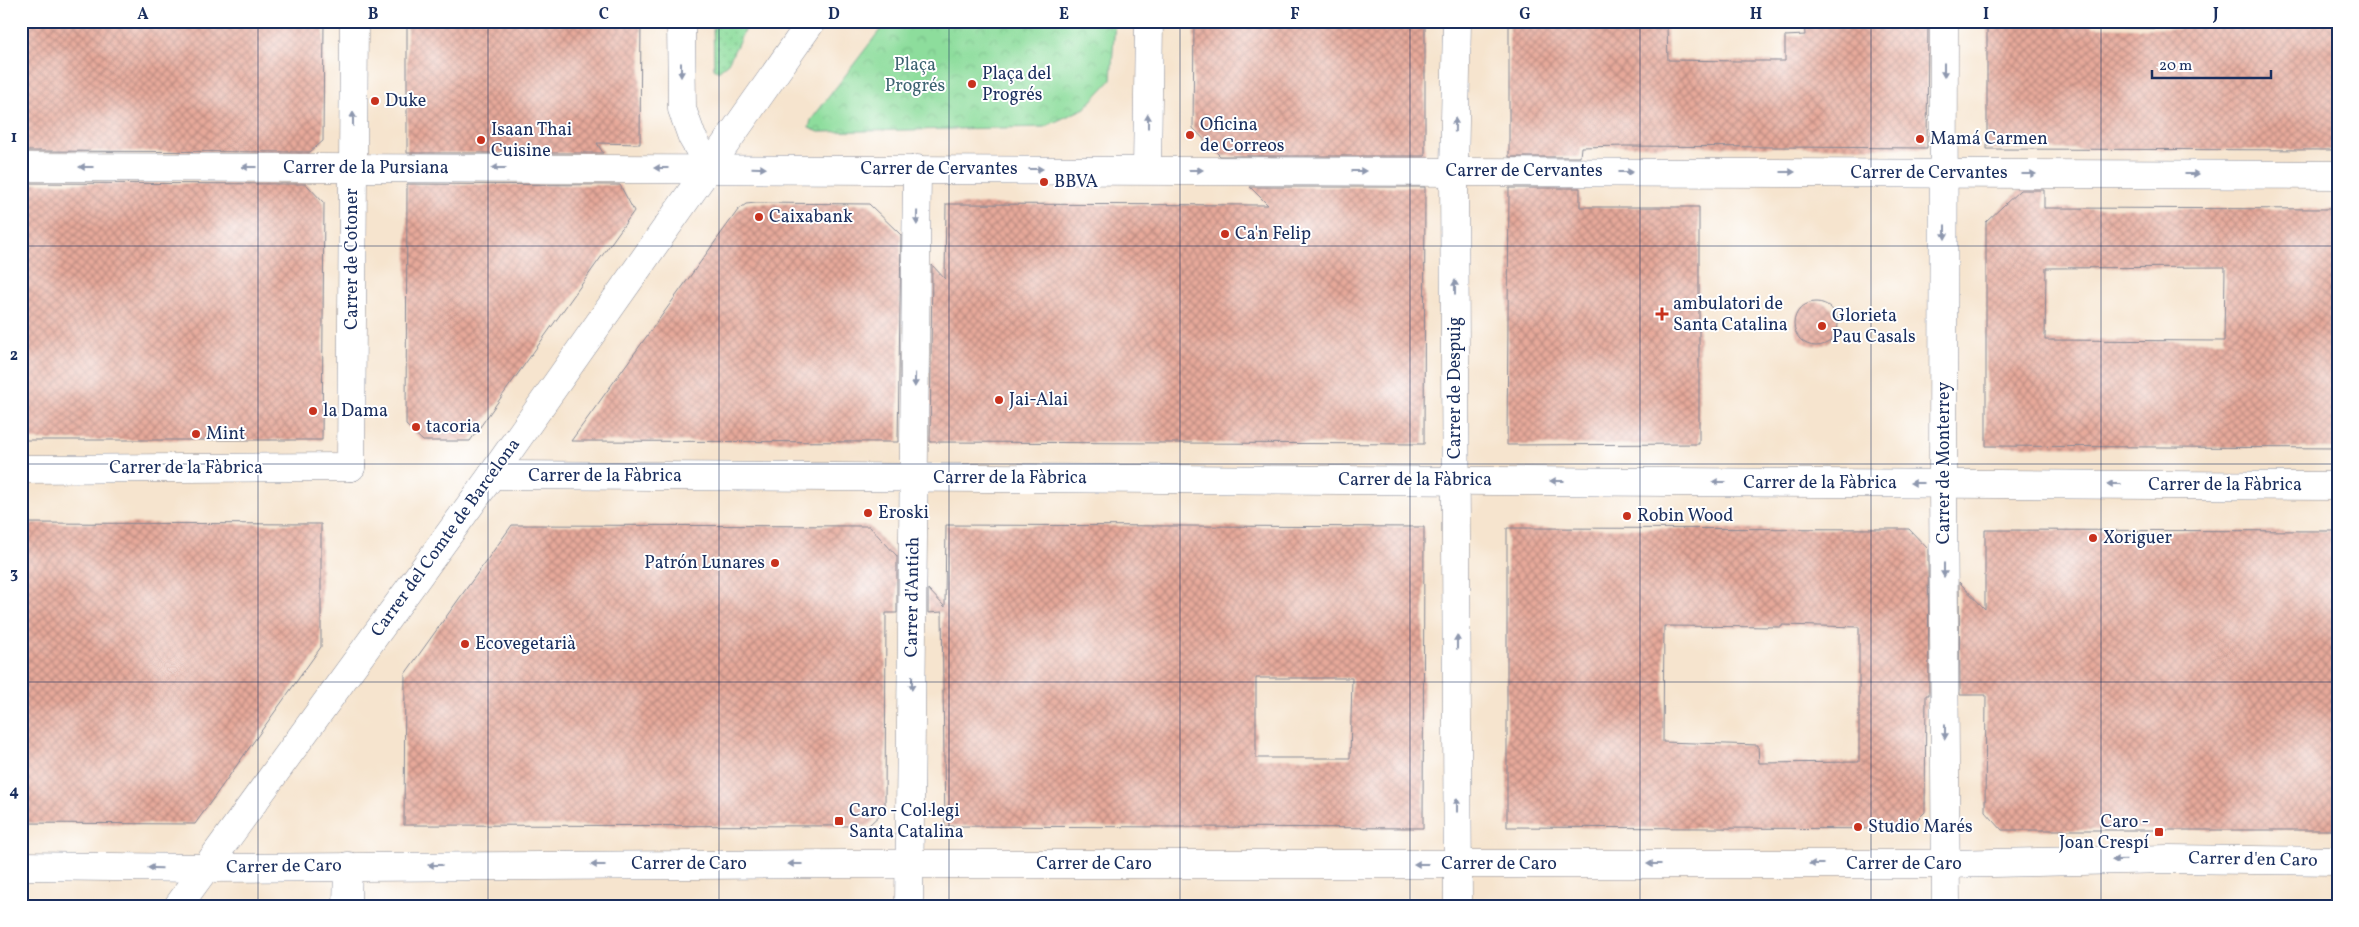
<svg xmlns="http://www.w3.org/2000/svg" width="2359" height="927" viewBox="0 0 2359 927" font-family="Vollkorn,serif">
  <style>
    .grass { fill: url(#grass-dots); stroke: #54867d }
    .park { fill: url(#park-crowns); stroke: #54867d }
    .building { fill: url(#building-cross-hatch); fill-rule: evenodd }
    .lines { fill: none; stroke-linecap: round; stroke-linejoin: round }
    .pedestrian-casing { stroke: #888a96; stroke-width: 29 }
    .minor-casing { stroke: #888a96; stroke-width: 29 }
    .tertiary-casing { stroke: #888a96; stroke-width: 29 }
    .pedestrian { stroke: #fff; stroke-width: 28 }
    .minor { stroke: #fff; stroke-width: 28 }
    .tertiary { stroke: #fff; stroke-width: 28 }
    .oneway { fill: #8d97ae }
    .grid { fill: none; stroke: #1b2f5e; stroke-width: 1; stroke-opacity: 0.55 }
    .poi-dot { fill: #c8321e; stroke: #fff; stroke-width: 2 }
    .labels { text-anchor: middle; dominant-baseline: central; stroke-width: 4; stroke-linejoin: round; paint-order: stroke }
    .park-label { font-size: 18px; fill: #3d6371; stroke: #fff }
    .poi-label { font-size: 18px; fill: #1b2f5e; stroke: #fff; text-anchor: start }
    .street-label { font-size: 18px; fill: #1b2f5e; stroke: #fff }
    .neatline { fill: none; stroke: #1b2f5e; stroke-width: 2 }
    .grid-label { font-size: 16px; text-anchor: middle; font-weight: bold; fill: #1b2f5e }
  </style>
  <defs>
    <pattern id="grass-dots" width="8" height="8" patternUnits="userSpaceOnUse" patternTransform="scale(1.25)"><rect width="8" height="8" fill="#8ddd9c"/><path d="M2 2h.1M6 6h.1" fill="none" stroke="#79be89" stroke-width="1.8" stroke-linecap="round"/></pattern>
    <pattern id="park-crowns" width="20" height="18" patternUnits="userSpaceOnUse" patternTransform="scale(1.25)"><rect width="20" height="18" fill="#8ddd9c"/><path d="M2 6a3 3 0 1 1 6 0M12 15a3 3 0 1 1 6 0" fill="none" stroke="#79be89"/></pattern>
    <pattern id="building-cross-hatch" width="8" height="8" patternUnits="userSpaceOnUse" patternTransform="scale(1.25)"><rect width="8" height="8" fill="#e7a99a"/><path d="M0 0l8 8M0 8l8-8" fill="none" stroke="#ba8a81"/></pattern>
  </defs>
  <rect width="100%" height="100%" fill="#fff"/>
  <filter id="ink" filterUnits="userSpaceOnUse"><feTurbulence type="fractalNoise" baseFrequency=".02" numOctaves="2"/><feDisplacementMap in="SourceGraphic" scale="10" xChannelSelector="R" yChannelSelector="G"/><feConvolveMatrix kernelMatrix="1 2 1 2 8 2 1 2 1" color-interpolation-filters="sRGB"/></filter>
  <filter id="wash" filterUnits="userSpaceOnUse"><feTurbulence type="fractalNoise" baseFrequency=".0096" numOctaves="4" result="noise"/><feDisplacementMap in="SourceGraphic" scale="20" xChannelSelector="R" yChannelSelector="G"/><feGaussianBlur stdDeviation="1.12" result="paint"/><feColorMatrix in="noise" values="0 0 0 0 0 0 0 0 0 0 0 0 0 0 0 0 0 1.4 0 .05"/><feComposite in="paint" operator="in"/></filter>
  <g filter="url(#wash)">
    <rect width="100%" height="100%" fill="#f6e4ce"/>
    <!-- grass -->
    <path class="grass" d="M 713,21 L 749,21 L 728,63 L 718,71 L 714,68 Z"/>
    <!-- park -->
    <path class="park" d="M 887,21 L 1115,21 L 1111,80 L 1085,108 L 1044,127 L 819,132 L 809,128 L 811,120 Z"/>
    <g id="blocks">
      <!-- building -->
      <g class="building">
        <path d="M 21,21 L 324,21 L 323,141 L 310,152 L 21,151 Z"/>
        <path d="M 407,21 L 641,21 L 640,144 L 597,143 L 603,153 L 407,153 Z"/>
        <path d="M 1194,21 L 1425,21 L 1425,156 L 1220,156 L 1193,128 Z"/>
        <path d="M 1509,21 L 1609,21 L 1610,28 L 1667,28 L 1668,60 L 1740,61 L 1785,61 L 1785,36 L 1805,35 L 1804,21 L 1928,21 L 1927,148 L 1625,146 L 1581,147 L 1580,157 L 1509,157 Z"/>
        <path d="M 1987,21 L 2092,21 L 2092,27 L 2180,29 L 2180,21 L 2338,21 L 2338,150 L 1987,149 Z"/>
        <path d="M 21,183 L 306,184 L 324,203 L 322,440 L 21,440 Z"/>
        <path d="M 407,184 L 620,185 L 634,211 L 470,441 L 423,441 L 406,425 Z"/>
        <path d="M 1250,187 L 1425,187 L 1424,444 L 930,442 L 932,265 L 945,279 L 946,204 L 1268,205 Z"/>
        <path d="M 1509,188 L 1580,188 L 1580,207 L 1699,207 L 1699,444 L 1507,445 Z"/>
        <path d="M 2020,190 L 2044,190 L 2044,208 L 2338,209 L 2338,448 L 1986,446 L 1986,222 ZM 2225,267 L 2224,341 L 2045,340 L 2046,268 Z"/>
        <path d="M 756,203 L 869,204 L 901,235 L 898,442 L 571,441 L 738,210 L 746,204 Z"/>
        <circle cx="1816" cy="324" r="22"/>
        <path d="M 21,523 L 321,524 L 321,647 L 195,824 L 21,823 Z"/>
        <path d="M 512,525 L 869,526 L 897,556 L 897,613 L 886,613 L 885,810 L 868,826 L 404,825 L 405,674 Z"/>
        <path d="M 946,525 L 1424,527 L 1423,828 L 945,826 L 942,612 L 928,613 L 928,589 L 945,607 ZM 1256,678 L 1352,678 L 1350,758 L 1256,758 Z"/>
        <path d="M 1507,528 L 1909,529 L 1928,549 L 1929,695 L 1926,695 L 1925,812 L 1908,829 L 1507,827 ZM 1782,625 L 1859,627 L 1859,762 L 1759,763 L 1758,745 L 1663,742 L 1664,626 L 1782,627 Z"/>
        <path d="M 1985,530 L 2338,531 L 2338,830 L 2002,830 L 1985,811 L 1986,695 L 1960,695 L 1959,582 L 1985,609 Z"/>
      </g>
    </g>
  </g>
  <g filter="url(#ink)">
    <use href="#blocks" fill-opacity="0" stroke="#888a96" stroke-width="1"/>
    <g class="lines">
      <defs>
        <path id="pedestrian" d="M 21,469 L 351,467"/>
        <g id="minor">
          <path d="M 681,21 L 682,109 L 692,137 L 710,168"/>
          <path d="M 1457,21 L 1454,171 L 1458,906"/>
          <path d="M 1944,21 L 1943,483 L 1946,906"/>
          <path d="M 21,167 L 2338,175"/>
          <path d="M 1147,170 L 1149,21"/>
          <path d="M 351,467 L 354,21"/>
          <path d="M 492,475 L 2338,486"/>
          <path d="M 204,868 L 844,864 L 1946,864 L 2168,859 L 2338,861"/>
          <path d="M 347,906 L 348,866"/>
          <path d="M 909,906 L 917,169"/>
        </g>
        <g id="tertiary">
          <path d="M 21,866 L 204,868"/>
          <path d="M 178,906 L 492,475 L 812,21"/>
        </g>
      </defs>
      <!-- pedestrian casing -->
      <use href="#pedestrian" class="pedestrian-casing"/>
      <!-- minor casing -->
      <use href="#minor" class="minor-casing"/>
      <!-- tertiary casing -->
      <use href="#tertiary" class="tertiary-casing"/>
      <!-- pedestrian -->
      <use href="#pedestrian" class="pedestrian"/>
      <!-- minor -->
      <use href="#minor" class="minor"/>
      <!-- tertiary -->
      <use href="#tertiary" class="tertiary"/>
    </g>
    <!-- one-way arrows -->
    <defs><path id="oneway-solid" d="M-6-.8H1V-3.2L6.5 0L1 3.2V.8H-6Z" transform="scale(1.25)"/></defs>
    <g class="oneway">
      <use href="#oneway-solid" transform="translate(681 70) rotate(90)"/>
      <use href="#oneway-solid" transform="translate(1944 70) rotate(90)"/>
      <use href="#oneway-solid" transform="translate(353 119) rotate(-90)"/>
      <use href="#oneway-solid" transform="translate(1148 121) rotate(-90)"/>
      <use href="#oneway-solid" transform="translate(1455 125) rotate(-89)"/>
      <use href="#oneway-solid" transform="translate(86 167) rotate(-180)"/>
      <use href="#oneway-solid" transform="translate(249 167) rotate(-180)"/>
      <use href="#oneway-solid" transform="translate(499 168) rotate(-180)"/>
      <use href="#oneway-solid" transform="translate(661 168) rotate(180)"/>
      <use href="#oneway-solid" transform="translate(759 168) rotate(1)"/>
      <use href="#oneway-solid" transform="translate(1036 169)"/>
      <use href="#oneway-solid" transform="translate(1196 170)"/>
      <use href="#oneway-solid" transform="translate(1359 171)"/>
      <use href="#oneway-solid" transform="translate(1626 172)"/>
      <use href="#oneway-solid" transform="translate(1788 172)"/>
      <use href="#oneway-solid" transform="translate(2029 174)"/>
      <use href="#oneway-solid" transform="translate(2192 174)"/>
      <use href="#oneway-solid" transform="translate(917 218) rotate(91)"/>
      <use href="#oneway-solid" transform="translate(1945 232) rotate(90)"/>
      <use href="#oneway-solid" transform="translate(1455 287) rotate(-90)"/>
      <use href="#oneway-solid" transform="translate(915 380) rotate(91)"/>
      <use href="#oneway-solid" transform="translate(1557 481) rotate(-180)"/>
      <use href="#oneway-solid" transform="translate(1719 482) rotate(-180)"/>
      <use href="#oneway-solid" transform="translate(1917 483) rotate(-180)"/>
      <use href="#oneway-solid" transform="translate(2114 484) rotate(-180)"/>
      <use href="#oneway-solid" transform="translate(1944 570) rotate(90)"/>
      <use href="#oneway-solid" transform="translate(1457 642) rotate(-90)"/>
      <use href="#oneway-solid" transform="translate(912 683) rotate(91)"/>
      <use href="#oneway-solid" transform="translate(1945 732) rotate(90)"/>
      <use href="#oneway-solid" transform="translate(1457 805) rotate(-90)"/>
      <use href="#oneway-solid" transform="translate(2119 860) rotate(179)"/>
      <use href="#oneway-solid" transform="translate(795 864) rotate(180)"/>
      <use href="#oneway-solid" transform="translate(1421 864) rotate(-180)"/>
      <use href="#oneway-solid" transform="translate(1654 864) rotate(-180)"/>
      <use href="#oneway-solid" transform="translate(1816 864) rotate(-180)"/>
      <use href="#oneway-solid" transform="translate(435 865) rotate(180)"/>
      <use href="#oneway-solid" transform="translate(598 865) rotate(180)"/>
      <use href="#oneway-solid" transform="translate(155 868) rotate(-179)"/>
    </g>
  </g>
  <!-- grid -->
  <path class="grid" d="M 258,21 L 258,906M 488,21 L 488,906M 719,21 L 719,906M 949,21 L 949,906M 1180,21 L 1180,906M 1410,21 L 1410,906M 1640,21 L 1640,906M 1871,21 L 1871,906M 2101,21 L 2101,906M 21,246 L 2338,246M 21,464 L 2338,464M 21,682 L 2338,682"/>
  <!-- markers -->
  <g class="poi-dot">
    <circle cx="972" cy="84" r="5"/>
    <circle cx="375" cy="101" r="5"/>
    <circle cx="1190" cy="135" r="5"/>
    <circle cx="1920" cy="139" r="5"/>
    <circle cx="481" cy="140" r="5"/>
    <circle cx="1044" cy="182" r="5"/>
    <circle cx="759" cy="217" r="5"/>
    <circle cx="1225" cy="234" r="5"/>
    <path d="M1659.5 306.5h5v5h5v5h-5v5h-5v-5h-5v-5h5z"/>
    <circle cx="1822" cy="326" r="5"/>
    <circle cx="999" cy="400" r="5"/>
    <circle cx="313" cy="411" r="5"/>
    <circle cx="416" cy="427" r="5"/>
    <circle cx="196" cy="434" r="5"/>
    <circle cx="868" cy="513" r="5"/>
    <circle cx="1627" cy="516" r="5"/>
    <circle cx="2093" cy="538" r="5"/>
    <circle cx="775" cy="563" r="5"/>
    <circle cx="465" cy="644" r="5"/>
    <rect x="834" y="816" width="10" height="10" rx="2.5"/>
    <circle cx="1858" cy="827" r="5"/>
    <rect x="2154" y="827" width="10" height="10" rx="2.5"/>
  </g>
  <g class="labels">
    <!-- park labels -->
    <g class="park-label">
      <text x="915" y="65">Plaça<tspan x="915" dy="21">Progrés</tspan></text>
    </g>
    <!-- poi labels -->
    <g class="poi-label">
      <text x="982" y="74">Plaça del<tspan x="982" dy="21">Progrés</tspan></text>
      <text x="385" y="101">Duke</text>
      <text x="1200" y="125">Oficina<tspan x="1200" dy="21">de Correos</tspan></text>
      <text x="491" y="130">Isaan Thai<tspan x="491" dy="21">Cuisine</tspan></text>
      <text x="1930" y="139">Mamá Carmen</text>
      <text x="1054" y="182">BBVA</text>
      <text x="769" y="217">Caixabank</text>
      <text x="1235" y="234">Ca'n Felip</text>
      <text x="1673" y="304">ambulatori de<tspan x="1673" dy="21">Santa Catalina</tspan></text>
      <text x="1832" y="316">Glorieta<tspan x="1832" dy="21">Pau Casals</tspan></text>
      <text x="1009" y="400">Jai-Alai</text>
      <text x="323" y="411">la Dama</text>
      <text x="426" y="427">tacoria</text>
      <text x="206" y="434">Mint</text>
      <text x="878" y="513">Eroski</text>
      <text x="1637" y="516">Robin Wood</text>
      <text x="2103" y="538">Xoriguer</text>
      <text x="765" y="563" text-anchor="end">Patrón Lunares</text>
      <text x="475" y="644">Ecovegetarià</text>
      <text x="849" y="811">Caro - Col·legi<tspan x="849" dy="21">Santa Catalina</tspan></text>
      <text x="2149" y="822" text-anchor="end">Caro -<tspan x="2149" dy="21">Joan Crespí</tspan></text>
      <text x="1868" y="827">Studio Marés</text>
    </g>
    <!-- street labels -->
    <g class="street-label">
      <text x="366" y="168">Carrer de la Pursiana</text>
      <text x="939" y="169">Carrer de Cervantes</text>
      <text x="1524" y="171">Carrer de Cervantes</text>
      <text x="1929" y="173">Carrer de Cervantes</text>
      <text transform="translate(352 259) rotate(-90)">Carrer de Cotoner</text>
      <text transform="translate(1455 388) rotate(-90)">Carrer de Despuig</text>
      <text transform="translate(1944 463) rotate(-90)">Carrer de Monterrey</text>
      <text x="186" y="468">Carrer de la Fàbrica</text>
      <text x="605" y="476">Carrer de la Fàbrica</text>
      <text x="1010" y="478">Carrer de la Fàbrica</text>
      <text x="1415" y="480">Carrer de la Fàbrica</text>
      <text x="1820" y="483">Carrer de la Fàbrica</text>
      <text x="2225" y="485">Carrer de la Fàbrica</text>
      <text transform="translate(446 538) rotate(-54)">Carrer del Comte de Barcelona</text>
      <text transform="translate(913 597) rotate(-89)">Carrer d'Antich</text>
      <text transform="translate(2253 860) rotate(1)">Carrer d'en Caro</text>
      <text x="689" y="864">Carrer de Caro</text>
      <text x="1094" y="864">Carrer de Caro</text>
      <text x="1499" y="864">Carrer de Caro</text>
      <text x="1904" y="864">Carrer de Caro</text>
      <text transform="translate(284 867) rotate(-1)">Carrer de Caro</text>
    </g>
  </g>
  <!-- margin -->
  <rect width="2359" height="927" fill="none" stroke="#fff" stroke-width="55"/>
  <!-- scale -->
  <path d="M2152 70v8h119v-8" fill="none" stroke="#1b2f5e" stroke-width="2.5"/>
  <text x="2159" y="70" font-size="15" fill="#1b2f5e" stroke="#ffffff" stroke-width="4" paint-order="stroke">20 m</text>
  <rect x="28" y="28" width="2304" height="872" class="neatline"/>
  <g class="grid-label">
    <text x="143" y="19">A</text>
    <text x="373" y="19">B</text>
    <text x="604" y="19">C</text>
    <text x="834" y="19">D</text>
    <text x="1064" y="19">E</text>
    <text x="1295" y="19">F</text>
    <text x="1525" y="19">G</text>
    <text x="1756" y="19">H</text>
    <text x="1986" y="19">I</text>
    <text x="2216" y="19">J</text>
    <text x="14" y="142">1</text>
    <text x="14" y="360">2</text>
    <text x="14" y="578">3</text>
    <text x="14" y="796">4</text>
  </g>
</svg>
